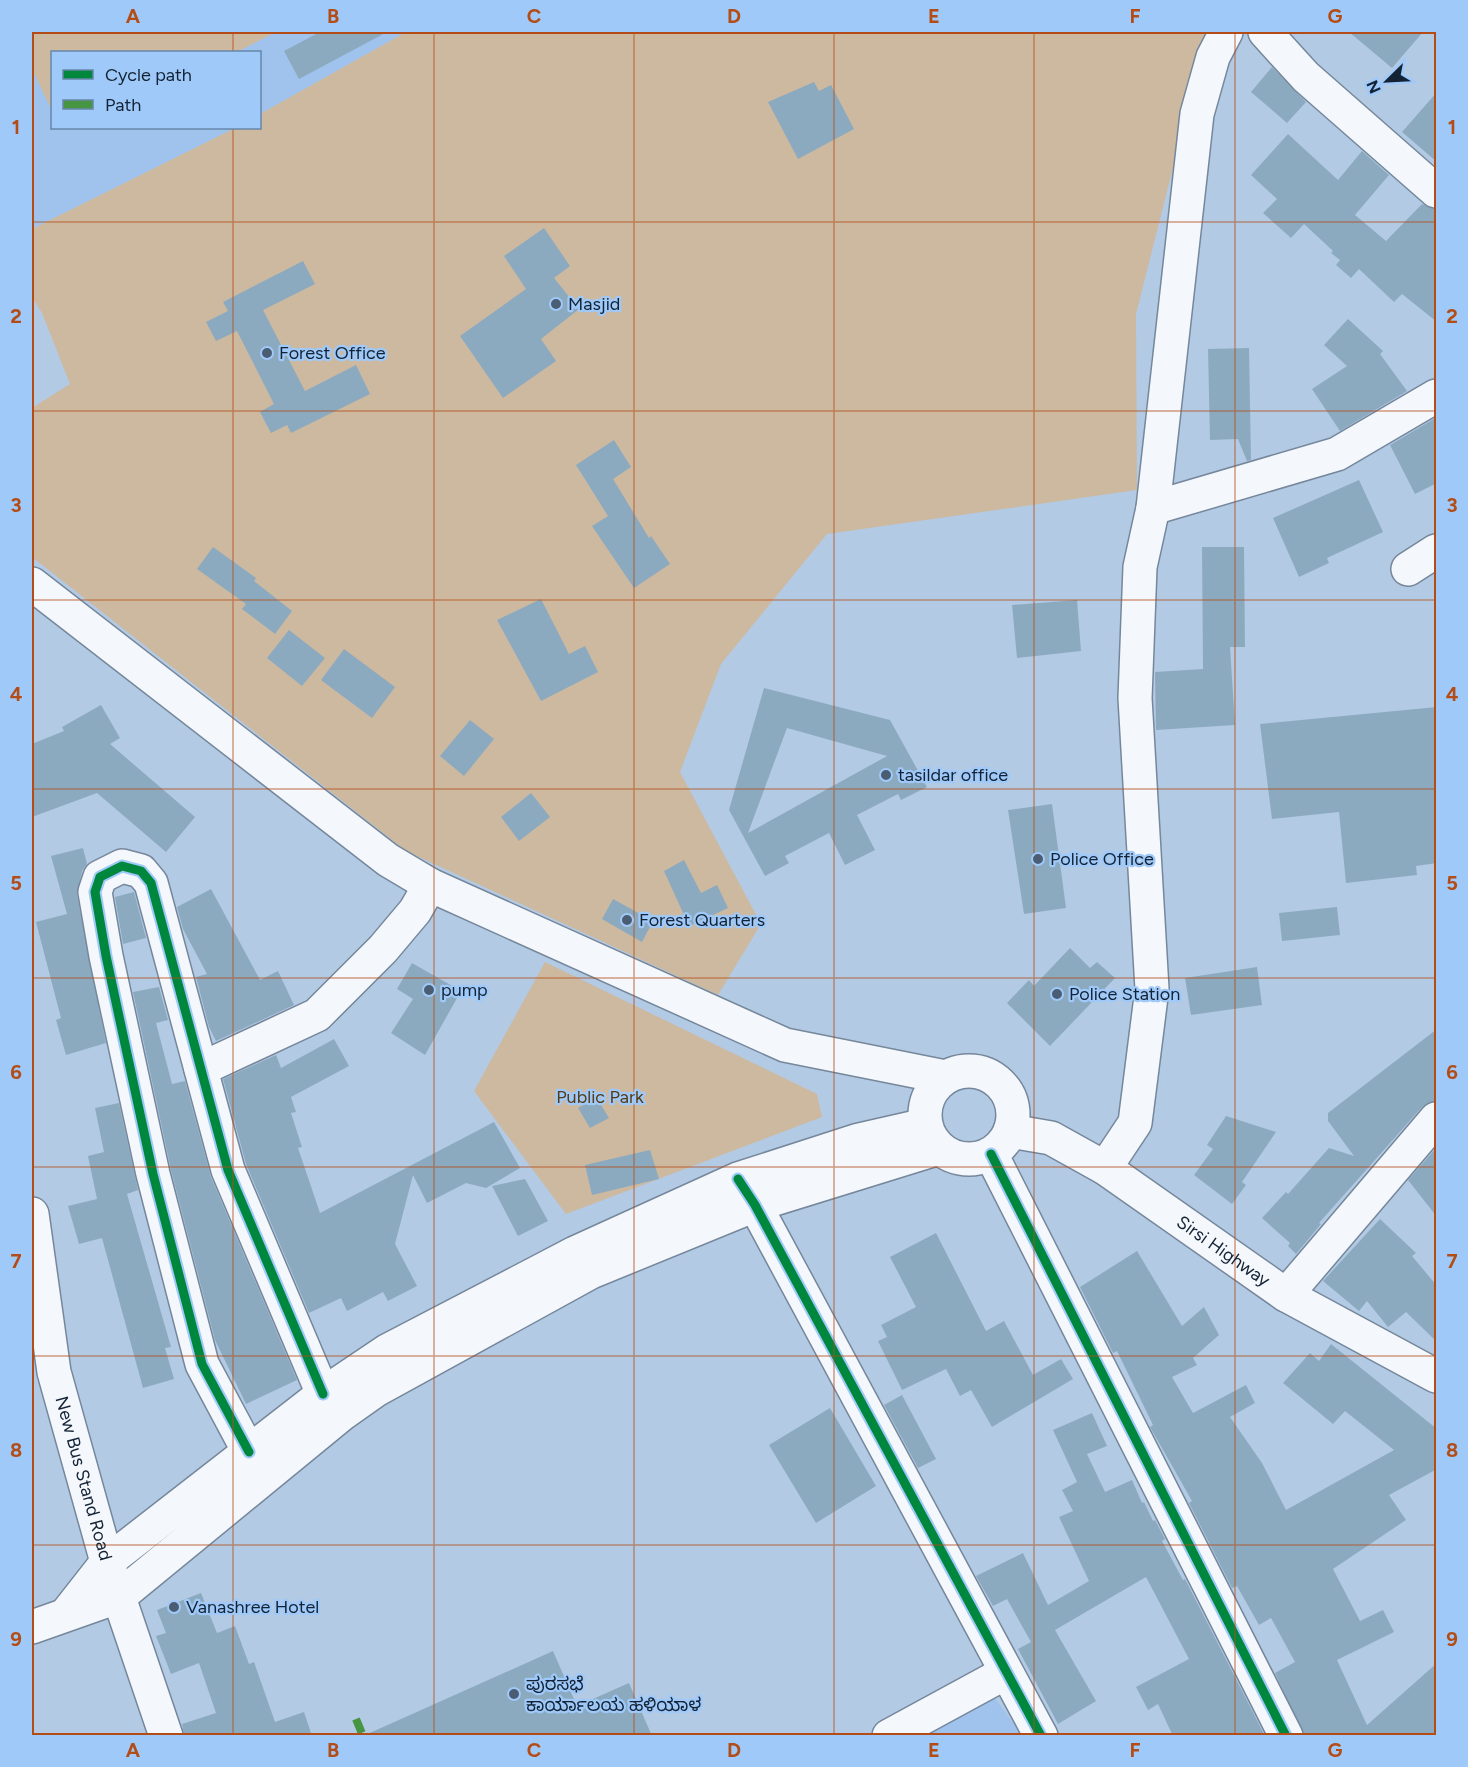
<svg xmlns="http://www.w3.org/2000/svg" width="1468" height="1767" viewBox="0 0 1468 1767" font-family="Figtree,'Noto Sans Kannada',sans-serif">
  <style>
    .built { fill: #9fc3ed }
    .green { fill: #ccb9a0 }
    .building { fill: #8caabf; fill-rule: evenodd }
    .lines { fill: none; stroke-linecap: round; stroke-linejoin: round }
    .minor-casing { stroke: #75879b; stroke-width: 36 }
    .major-casing { stroke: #75879b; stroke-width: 36 }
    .minor { stroke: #f4f7fb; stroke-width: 33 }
    .major { stroke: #f4f7fb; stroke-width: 33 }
    .quiet { stroke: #479442; stroke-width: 8; stroke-dasharray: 15 8; stroke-linecap: butt }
    .cycleway-casing { stroke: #9fc9f9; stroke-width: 13 }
    .cycleway { stroke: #00873e; stroke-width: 9 }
    .grid { fill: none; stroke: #b34c16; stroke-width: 1.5; stroke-opacity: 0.55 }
    .poi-dot { fill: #4b5d73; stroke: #9fc9f9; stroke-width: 2 }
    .labels { text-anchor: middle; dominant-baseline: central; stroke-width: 4.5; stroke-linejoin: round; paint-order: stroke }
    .poi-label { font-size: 18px; fill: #132335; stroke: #9fc9f9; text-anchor: start }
    .park-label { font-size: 18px; fill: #583b12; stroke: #9fc9f9 }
    .street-label { font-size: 18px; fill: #132335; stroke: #9fc9f9 }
    .neatline { fill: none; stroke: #b34c16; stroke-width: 2 }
    .grid-label { font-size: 20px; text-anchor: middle; font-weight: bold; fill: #b34c16 }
  </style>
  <rect width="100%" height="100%" fill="#b3cae5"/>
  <!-- built -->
  <g class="built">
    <path d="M 32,32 L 406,32 L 260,114 L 260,52 L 52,52 L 52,128 L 235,128 L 32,229 Z"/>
    <path d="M 992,1694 L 1022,1735 L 921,1736 Z"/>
  </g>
  <!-- green -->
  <g class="green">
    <path d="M 32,32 L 276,32 L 237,52 L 52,52 L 52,111 L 32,69 Z"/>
    <path d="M 406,32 L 1220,32 L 1196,77 L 1136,314 L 1137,490 L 827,534 L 721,664 L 680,772 L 761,924 L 718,995 L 406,851 L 32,557 L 32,408 L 70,384 L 42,313 L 32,297 L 32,229 L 235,128 L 260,128 L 260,114 Z"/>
    <path d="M 545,962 L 817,1094 L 822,1117 L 566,1214 L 474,1091 Z"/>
  </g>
  <!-- building -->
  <g class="building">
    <path d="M 320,32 L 387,32 L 299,79 L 284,51 Z"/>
    <path d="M 1349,32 L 1423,32 L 1392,68 Z"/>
    <path d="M 1272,67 L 1306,102 L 1287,123 L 1251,92 Z"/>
    <path d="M 814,82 L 819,91 L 831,85 L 854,129 L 798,159 L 768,102 Z"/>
    <path d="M 1437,92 L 1437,162 L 1402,132 Z"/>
    <path d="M 1288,134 L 1338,180 L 1362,151 L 1389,175 L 1355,215 L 1386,241 L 1422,204 L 1437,209 L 1437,322 L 1402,294 L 1394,302 L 1359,269 L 1351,278 L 1336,265 L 1340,260 L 1331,253 L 1333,251 L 1304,224 L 1291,238 L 1263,213 L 1277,199 L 1251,175 Z"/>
    <path d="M 544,228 L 570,266 L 554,278 L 579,309 L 541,339 L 556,361 L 503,398 L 460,336 L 526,289 L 504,256 Z"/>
    <path d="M 303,261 L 315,284 L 263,310 L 305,391 L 356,365 L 370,394 L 291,433 L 287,425 L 271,433 L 260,412 L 274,404 L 237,331 L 216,341 L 206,322 L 228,311 L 223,302 Z"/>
    <path d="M 1348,319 L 1383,351 L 1380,354 L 1407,391 L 1340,431 L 1312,389 L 1347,366 L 1324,345 Z"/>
    <path d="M 1249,348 L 1251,460 L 1247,461 L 1238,439 L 1210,440 L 1208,349 Z"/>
    <path d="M 1437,417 L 1437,483 L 1415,494 L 1390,445 Z"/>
    <path d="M 614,440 L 631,467 L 613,479 L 649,538 L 651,536 L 670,564 L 634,588 L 592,526 L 608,516 L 576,465 Z"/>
    <path d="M 1359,480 L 1383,532 L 1327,558 L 1329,563 L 1299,577 L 1273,518 Z"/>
    <path d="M 213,547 L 256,578 L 254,581 L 292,611 L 275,634 L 242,609 L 246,604 L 197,569 Z"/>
    <path d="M 1202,547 L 1244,547 L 1245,647 L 1230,647 L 1235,725 L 1156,730 L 1155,672 L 1203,669 Z"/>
    <path d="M 541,599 L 569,654 L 585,646 L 598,672 L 541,701 L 497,620 Z"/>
    <path d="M 1077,600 L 1081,651 L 1017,658 L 1012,605 Z"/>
    <path d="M 289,630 L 325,658 L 302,686 L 267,658 Z"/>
    <path d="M 344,649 L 395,687 L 372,718 L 321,680 Z"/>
    <path d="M 764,688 L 890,720 L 927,787 L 901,800 L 898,794 L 857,815 L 875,850 L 845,865 L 829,833 L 785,856 L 789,863 L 765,876 L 729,810 ZM 787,728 L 887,756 L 748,833 Z"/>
    <path d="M 101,705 L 120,738 L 110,744 L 195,817 L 166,852 L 97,793 L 32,817 L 32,744 L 64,731 L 62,727 Z"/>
    <path d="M 1437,707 L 1437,863 L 1416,866 L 1417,875 L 1346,883 L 1339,812 L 1272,819 L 1260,724 Z"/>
    <path d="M 470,720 L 494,739 L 464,776 L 440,756 Z"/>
    <path d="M 531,793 L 550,817 L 519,841 L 501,817 Z"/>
    <path d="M 1052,804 L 1066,908 L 1024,914 L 1008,810 Z"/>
    <path d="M 83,848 L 87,864 L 82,871 L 77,895 L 106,1043 L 66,1055 L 56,1020 L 61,1018 L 36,922 L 67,914 L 51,856 Z"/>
    <path d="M 684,860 L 701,893 L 717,885 L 728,908 L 689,926 L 664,871 Z"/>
    <path d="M 211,889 L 260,980 L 278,971 L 294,1005 L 216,1041 L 209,1027 L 196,977 L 207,974 L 183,929 L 177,907 Z"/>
    <path d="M 134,892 L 146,938 L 123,944 L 115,897 Z"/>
    <path d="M 613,899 L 653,921 L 642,942 L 602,919 Z"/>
    <path d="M 1337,907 L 1340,935 L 1282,941 L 1279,913 Z"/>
    <path d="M 1070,948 L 1090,968 L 1097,962 L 1115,978 L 1050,1046 L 1007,1003 L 1029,980 L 1034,986 Z"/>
    <path d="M 412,963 L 461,991 L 425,1055 L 391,1033 L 413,999 L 397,989 Z"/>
    <path d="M 1257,967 L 1262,1005 L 1191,1015 L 1185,978 Z"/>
    <path d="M 159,987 L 168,1020 L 156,1023 L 172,1084 L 185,1081 L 211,1177 L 297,1380 L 246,1404 L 215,1340 L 171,1170 L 133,992 Z"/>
    <path d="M 1437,1029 L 1437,1101 L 1422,1107 L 1319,1223 L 1321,1224 L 1296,1254 L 1288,1246 L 1290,1243 L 1262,1218 L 1286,1192 L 1288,1194 L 1329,1148 L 1354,1156 L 1328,1121 L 1328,1113 Z"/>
    <path d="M 334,1039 L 349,1066 L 291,1097 L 296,1112 L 291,1113 L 302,1147 L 298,1148 L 320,1213 L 494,1122 L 520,1168 L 486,1188 L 466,1183 L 427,1203 L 413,1175 L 395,1244 L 417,1286 L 388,1301 L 383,1292 L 347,1311 L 341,1298 L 309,1313 L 246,1164 L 223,1079 L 276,1055 L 281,1068 Z"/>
    <path d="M 596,1097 L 609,1118 L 590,1128 L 578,1108 Z"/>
    <path d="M 119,1103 L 138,1190 L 127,1194 L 171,1347 L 165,1348 L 174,1379 L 143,1388 L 102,1238 L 79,1244 L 68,1206 L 97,1199 L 88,1156 L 104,1152 L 95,1108 Z"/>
    <path d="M 1226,1116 L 1276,1132 L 1242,1182 L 1246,1185 L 1232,1204 L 1194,1175 L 1213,1149 L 1207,1145 Z"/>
    <path d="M 1437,1147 L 1437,1217 L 1408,1180 Z"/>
    <path d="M 650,1150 L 659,1179 L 592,1195 L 585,1165 Z"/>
    <path d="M 525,1179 L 548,1221 L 518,1236 L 492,1186 Z"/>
    <path d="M 1380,1219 L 1416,1253 L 1412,1256 L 1437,1286 L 1437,1342 L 1406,1312 L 1388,1327 L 1367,1301 L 1359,1311 L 1323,1281 Z"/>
    <path d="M 936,1233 L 986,1331 L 1004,1321 L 1033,1375 L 1061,1359 L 1073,1379 L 992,1427 L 971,1390 L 960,1396 L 946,1369 L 902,1390 L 878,1341 L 887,1337 L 881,1325 L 916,1307 L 890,1257 Z"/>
    <path d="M 1137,1251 L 1182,1326 L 1204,1307 L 1219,1335 L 1193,1358 L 1197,1365 L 1172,1377 L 1193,1413 L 1246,1385 L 1255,1403 L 1230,1417 L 1262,1463 L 1286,1510 L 1394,1450 L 1345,1411 L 1333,1424 L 1283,1383 L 1310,1353 L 1319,1361 L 1331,1344 L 1437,1429 L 1437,1469 L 1389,1495 L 1406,1520 L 1333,1569 L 1360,1621 L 1383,1610 L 1394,1632 L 1337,1660 L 1367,1725 L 1437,1663 L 1437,1736 L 1304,1736 L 1275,1673 L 1295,1662 L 1271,1618 L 1259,1625 L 1237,1586 L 1232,1588 L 1189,1503 L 1192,1501 L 1150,1427 L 1153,1425 L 1117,1351 L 1113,1353 L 1080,1287 Z"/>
    <path d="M 902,1395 L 936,1459 L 918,1468 L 884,1405 Z"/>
    <path d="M 830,1408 L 876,1486 L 816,1523 L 769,1445 Z"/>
    <path d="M 1092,1413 L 1107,1446 L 1087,1454 L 1105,1492 L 1132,1480 L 1142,1503 L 1144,1502 L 1153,1521 L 1155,1520 L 1165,1539 L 1162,1541 L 1183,1580 L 1185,1579 L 1265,1736 L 1173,1736 L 1158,1704 L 1148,1710 L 1136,1687 L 1189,1659 L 1146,1577 L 1055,1630 L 1096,1701 L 1058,1724 L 1018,1649 L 1031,1642 L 1007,1599 L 993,1606 L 976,1576 L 1023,1553 L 1048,1605 L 1089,1581 L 1059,1517 L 1073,1511 L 1062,1490 L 1077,1482 L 1053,1430 Z"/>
    <path d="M 201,1593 L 217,1633 L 235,1626 L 249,1664 L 254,1662 L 275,1722 L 304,1712 L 312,1736 L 184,1736 L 182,1724 L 216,1713 L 199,1663 L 171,1674 L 156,1636 L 166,1633 L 157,1610 Z"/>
    <path d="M 553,1651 L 577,1706 L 629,1683 L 652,1736 L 363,1736 Z"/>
  </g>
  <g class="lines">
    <defs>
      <g id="minor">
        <path d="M 1265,32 L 1306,77 L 1436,191"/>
        <path d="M 1153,508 L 1337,454 L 1436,396"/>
        <path d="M 1408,569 L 1436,551"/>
        <path d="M 201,1069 L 317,1015 L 383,949 L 415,911 L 430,885"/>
        <path d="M 991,1154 L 1286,1736"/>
        <path d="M 739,1181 L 755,1205 L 1041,1736"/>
        <path d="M 1286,1295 L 1436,1119"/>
        <path d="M 249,1452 L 202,1364 L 153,1174 L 106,956 L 95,892 L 100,877 L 122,866 L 141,871 L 151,883 L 228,1170 L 323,1394"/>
        <path d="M 889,1736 L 1005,1673"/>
      </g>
      <g id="major">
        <path d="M 32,584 L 388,860 L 430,885 L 785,1045 L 945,1077"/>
        <circle cx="969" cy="1115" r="44"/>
        <path id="s1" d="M 1010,1131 L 1051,1138 L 1105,1168 L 1286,1295 L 1436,1376"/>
        <path d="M 1105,1168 L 1135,1123 L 1152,989 L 1135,698 L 1140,567 L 1153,508 L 1197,114 L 1213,57 L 1226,32"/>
        <path id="s2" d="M 32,1214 L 54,1372 L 107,1562 L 166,1736"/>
        <path d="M 67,1613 L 107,1562 L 323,1394 L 387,1351 L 575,1253 L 738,1179 L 859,1140 L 925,1125"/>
        <path d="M 32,1627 L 120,1596 L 342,1414 L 376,1390 L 591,1272 L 755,1205 L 939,1148"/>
      </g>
    </defs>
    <!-- minor casing -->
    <use href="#minor" class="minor-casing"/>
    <!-- major casing -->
    <use href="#major" class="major-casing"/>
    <!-- minor -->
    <use href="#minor" class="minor"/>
    <!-- major -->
    <use href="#major" class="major"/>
    <!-- quiet -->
    <path class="quiet" d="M 356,1719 L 363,1736"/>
    <defs>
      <g id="cycleway">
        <path d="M 991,1154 L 1286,1736"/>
        <path d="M 738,1179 L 755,1205 L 1041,1736"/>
        <path d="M 249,1452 L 202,1364 L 153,1174 L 106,956 L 95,892 L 100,877 L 122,866 L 141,871 L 151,883 L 228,1170 L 323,1394"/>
      </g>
    </defs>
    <!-- cycleway casing -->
    <use href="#cycleway" class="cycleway-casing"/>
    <!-- cycleway -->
    <use href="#cycleway" class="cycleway"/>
  </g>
  <!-- grid -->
  <path class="grid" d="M 233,32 L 233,52M 434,32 L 434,1736M 634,32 L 634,1736M 834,32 L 834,1736M 1034,32 L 1034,1736M 1235,32 L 1235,1736M 233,128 L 233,1736M 32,222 L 1436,222M 32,411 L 1436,411M 32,600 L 1436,600M 32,789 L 1436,789M 32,978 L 1436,978M 32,1167 L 1436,1167M 32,1356 L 1436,1356M 32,1545 L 1436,1545"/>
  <!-- markers -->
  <g class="poi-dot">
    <circle cx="556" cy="304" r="6"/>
    <circle cx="267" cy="353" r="6"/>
    <circle cx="886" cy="775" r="6"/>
    <circle cx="1038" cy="859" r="6"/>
    <circle cx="627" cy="920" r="6"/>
    <circle cx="429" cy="990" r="6"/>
    <circle cx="1057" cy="994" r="6"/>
    <circle cx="174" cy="1607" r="6"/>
    <circle cx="514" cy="1694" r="6"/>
  </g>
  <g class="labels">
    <!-- poi labels -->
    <g class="poi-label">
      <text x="568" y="304">Masjid</text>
      <text x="279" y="353">Forest Office</text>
      <text x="898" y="775">tasildar office</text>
      <text x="1050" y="859">Police Office</text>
      <text x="639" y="920">Forest Quarters</text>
      <text x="441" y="990">pump</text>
      <text x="1069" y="994">Police Station</text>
      <text x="186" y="1607">Vanashree Hotel</text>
      <text x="526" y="1684">ಪುರಸಭೆ<tspan x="526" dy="21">ಕಾರ್ಯಾಲಯ ಹಳಿಯಾಳ</tspan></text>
    </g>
    <!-- park labels -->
    <g class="park-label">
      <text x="600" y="1097">Public Park</text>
    </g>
    <!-- street labels -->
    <g class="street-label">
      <text stroke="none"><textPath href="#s1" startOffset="248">Sirsi Highway</textPath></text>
      <text stroke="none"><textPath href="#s2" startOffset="270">New Bus Stand Road</textPath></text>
    </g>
  </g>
  <!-- border -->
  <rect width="1468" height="1767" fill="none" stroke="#9fc9f9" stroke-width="66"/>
  <!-- legend -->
  <rect x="51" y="51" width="210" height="78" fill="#9fc9f9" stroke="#6787ab" stroke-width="1.5"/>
  <rect x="63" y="70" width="30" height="9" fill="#00873e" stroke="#6787ab" stroke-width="1.5"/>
  <text x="105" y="81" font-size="18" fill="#132335">Cycle path</text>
  <rect x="63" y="100" width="30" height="9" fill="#479442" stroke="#6787ab" stroke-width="1.5"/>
  <text x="105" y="111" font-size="18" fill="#132335">Path</text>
  <!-- north arrow -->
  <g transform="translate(1387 81) rotate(246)" stroke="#9fc9f9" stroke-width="4.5" paint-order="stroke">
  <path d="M0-4.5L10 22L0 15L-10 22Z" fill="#132335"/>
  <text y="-9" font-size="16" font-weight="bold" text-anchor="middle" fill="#132335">N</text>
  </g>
  <rect x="33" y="33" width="1402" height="1701" class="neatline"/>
  <g class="grid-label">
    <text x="133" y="23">A</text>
    <text x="333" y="23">B</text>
    <text x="534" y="23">C</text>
    <text x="734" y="23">D</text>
    <text x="934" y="23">E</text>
    <text x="1135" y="23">F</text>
    <text x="1335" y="23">G</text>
    <text x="16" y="134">1</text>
    <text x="1452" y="134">1</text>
    <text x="16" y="323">2</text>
    <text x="1452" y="323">2</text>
    <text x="16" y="512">3</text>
    <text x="1452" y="512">3</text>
    <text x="16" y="701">4</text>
    <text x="1452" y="701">4</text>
    <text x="16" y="890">5</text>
    <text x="1452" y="890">5</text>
    <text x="16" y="1079">6</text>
    <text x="1452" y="1079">6</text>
    <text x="16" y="1268">7</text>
    <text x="1452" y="1268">7</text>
    <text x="16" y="1457">8</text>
    <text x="1452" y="1457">8</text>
    <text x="16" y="1646">9</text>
    <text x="1452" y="1646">9</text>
    <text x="133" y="1757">A</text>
    <text x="333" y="1757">B</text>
    <text x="534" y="1757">C</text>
    <text x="734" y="1757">D</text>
    <text x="934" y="1757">E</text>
    <text x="1135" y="1757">F</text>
    <text x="1335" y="1757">G</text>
  </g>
</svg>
